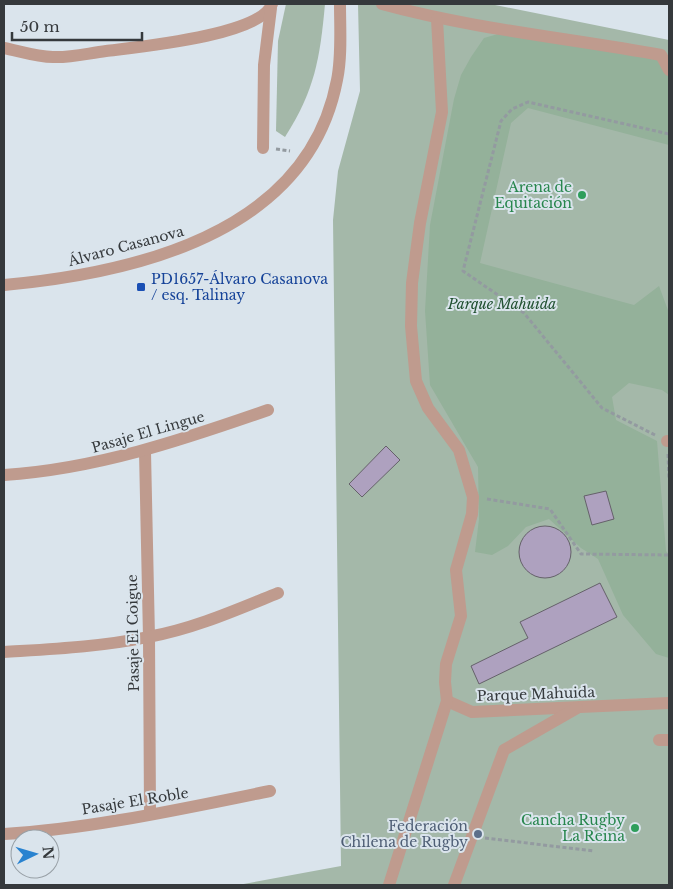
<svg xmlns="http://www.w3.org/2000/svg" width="673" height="889" viewBox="0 0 673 889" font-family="'Libre Baskerville',serif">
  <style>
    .green { fill: #a4b8a9 }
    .forest { fill: #94b19a }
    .building { fill: #aea1bf; stroke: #65616a }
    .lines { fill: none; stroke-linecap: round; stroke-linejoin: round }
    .path { stroke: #939aa0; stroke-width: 3; stroke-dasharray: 4 2.5; stroke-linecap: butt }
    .minor { stroke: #bf9b8e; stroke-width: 12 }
    .leisure-dot { fill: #2e9e5b; stroke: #dae4ec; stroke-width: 2 }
    .transit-dot { fill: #1a4fb4; stroke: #dae4ec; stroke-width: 2 }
    .service-dot { fill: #5c6f8a; stroke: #dae4ec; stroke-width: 2 }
    .labels { text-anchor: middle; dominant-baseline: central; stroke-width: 4; stroke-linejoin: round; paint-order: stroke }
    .leisure-label { font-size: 14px; fill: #27864d; stroke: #dae4ec; text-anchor: end }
    .street-label { font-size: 14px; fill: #35393c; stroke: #dae4ec }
    .transit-label { font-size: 14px; fill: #164399; stroke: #dae4ec; text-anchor: start }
    .park-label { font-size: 14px; font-style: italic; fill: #215131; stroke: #dae4ec }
    .service-label { font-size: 14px; fill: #4e5e75; stroke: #dae4ec; text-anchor: end }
  </style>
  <rect width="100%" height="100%" fill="#dae4ec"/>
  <!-- green -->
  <g class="green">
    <path d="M 286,4 L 325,4 C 320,58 315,90 285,137 L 276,131 L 278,41 Z"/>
    <path d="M 358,4 L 490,4 L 669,40 L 669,885 L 238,885 L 341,866 L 333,220 L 338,171 L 360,91 Z"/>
  </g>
  <!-- forest -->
  <path class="forest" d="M 498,34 L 669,61 L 669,145 L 528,108 L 511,123 L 480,263 L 634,305 L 659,286 L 669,313 L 669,395 L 662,390 L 629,383 L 612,397 L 616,420 L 657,441 L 666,551 L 669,555 L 669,658 L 656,654 L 623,615 L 598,559 L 581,548 L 549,519 L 526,527 L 508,546 L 492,555 L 475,552 L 479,519 L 478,467 L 430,385 L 425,311 L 430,225 L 454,99 L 461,75 L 471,57 L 484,38 Z"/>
  <!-- building -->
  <g class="building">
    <path d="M 386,446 L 400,460 L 362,497 L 349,484 Z"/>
    <path d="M 606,491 L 614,519 L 592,525 L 584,496 Z"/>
    <circle cx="545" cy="552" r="26"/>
    <path d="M 600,583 L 617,617 L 479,684 L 471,666 L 528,638 L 520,622 Z"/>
  </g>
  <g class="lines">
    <!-- path -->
    <g class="path">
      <path d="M 276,149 L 290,151"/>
      <path d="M 655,435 L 602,408 L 524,313 L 463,271 L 501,121 L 512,109 L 528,102 L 669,134"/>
      <path d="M 668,454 L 669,480"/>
      <path d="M 487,499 L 550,509 L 581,554 L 669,555"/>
      <path d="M 485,838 L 594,851"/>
    </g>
    <!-- minor -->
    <g class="minor">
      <path d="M 382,4 C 473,29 568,38 661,55 L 669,70"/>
      <path d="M 4,48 C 19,51 37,57 53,57 C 70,58 89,53 106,51 C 138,47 260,36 272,4"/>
      <path d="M 263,148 L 264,65 L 271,8"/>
      <path d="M 4,285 C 136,273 308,233 337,80 C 342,56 340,28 340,4"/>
      <path d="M 667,441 L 669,441"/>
      <path d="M 145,452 L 149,637 L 150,813"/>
      <path d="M 4,475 C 96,469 182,440 268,410"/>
      <path d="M 4,652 C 52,649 100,647 148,637 C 193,629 236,610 278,593"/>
      <path d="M 447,701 L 472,712 L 669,703"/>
      <path d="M 659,740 L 669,740"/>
      <path d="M 4,834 C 91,829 185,808 270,791"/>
      <path d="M 389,885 L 447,701 L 445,682 L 446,664 L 461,616 L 456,570 L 472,514 L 473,497 L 459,450 L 428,408 L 416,381 L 411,326 L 412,283 L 420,223 L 442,112 L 437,19"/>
      <path d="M 454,885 L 504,750 L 577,708"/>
    </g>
  </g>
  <!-- markers -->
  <g class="leisure-dot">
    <circle cx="582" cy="195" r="5"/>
    <circle cx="635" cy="828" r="5"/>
  </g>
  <rect class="transit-dot" x="136" y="282" width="10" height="10" rx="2.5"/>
  <circle class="service-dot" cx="478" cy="834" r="5"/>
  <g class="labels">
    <!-- leisure labels -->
    <g class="leisure-label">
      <text x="572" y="187">Arena de<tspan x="572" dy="16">Equitación</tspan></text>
      <text x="625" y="820">Cancha Rugby<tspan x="625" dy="16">La Reina</tspan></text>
    </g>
    <!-- street labels -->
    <g class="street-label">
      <text transform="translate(126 246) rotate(-15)">Álvaro Casanova</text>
      <text transform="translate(148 432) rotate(-16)">Pasaje El Lingue</text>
      <text transform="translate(133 633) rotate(-91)">Pasaje El Coigue</text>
      <text transform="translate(536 694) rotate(-2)">Parque Mahuida</text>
      <text transform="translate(135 801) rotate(-9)">Pasaje El Roble</text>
    </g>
    <!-- transit labels -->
    <g class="transit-label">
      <text x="151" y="279">PD1657-Álvaro Casanova<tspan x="151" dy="16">/ esq. Talinay</tspan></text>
    </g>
    <!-- park labels -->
    <g class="park-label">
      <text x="502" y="304">Parque Mahuida</text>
    </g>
    <!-- service labels -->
    <g class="service-label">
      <text x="468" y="826">Federación<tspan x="468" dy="16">Chilena de Rugby</tspan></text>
    </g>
  </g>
  <!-- border -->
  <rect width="673" height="889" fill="none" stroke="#35393c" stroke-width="10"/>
  <!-- north arrow -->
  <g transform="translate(35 854) rotate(85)"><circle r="24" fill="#dae4ec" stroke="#98a0a6"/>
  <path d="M0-4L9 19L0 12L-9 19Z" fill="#2983d0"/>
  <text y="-8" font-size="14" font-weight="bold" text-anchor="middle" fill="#35393c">N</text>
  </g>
  <!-- scale -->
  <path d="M12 32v8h130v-8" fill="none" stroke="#35393c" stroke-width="2.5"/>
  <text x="20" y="32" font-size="15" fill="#35393c" stroke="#dae4ec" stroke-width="4" paint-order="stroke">50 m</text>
</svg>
